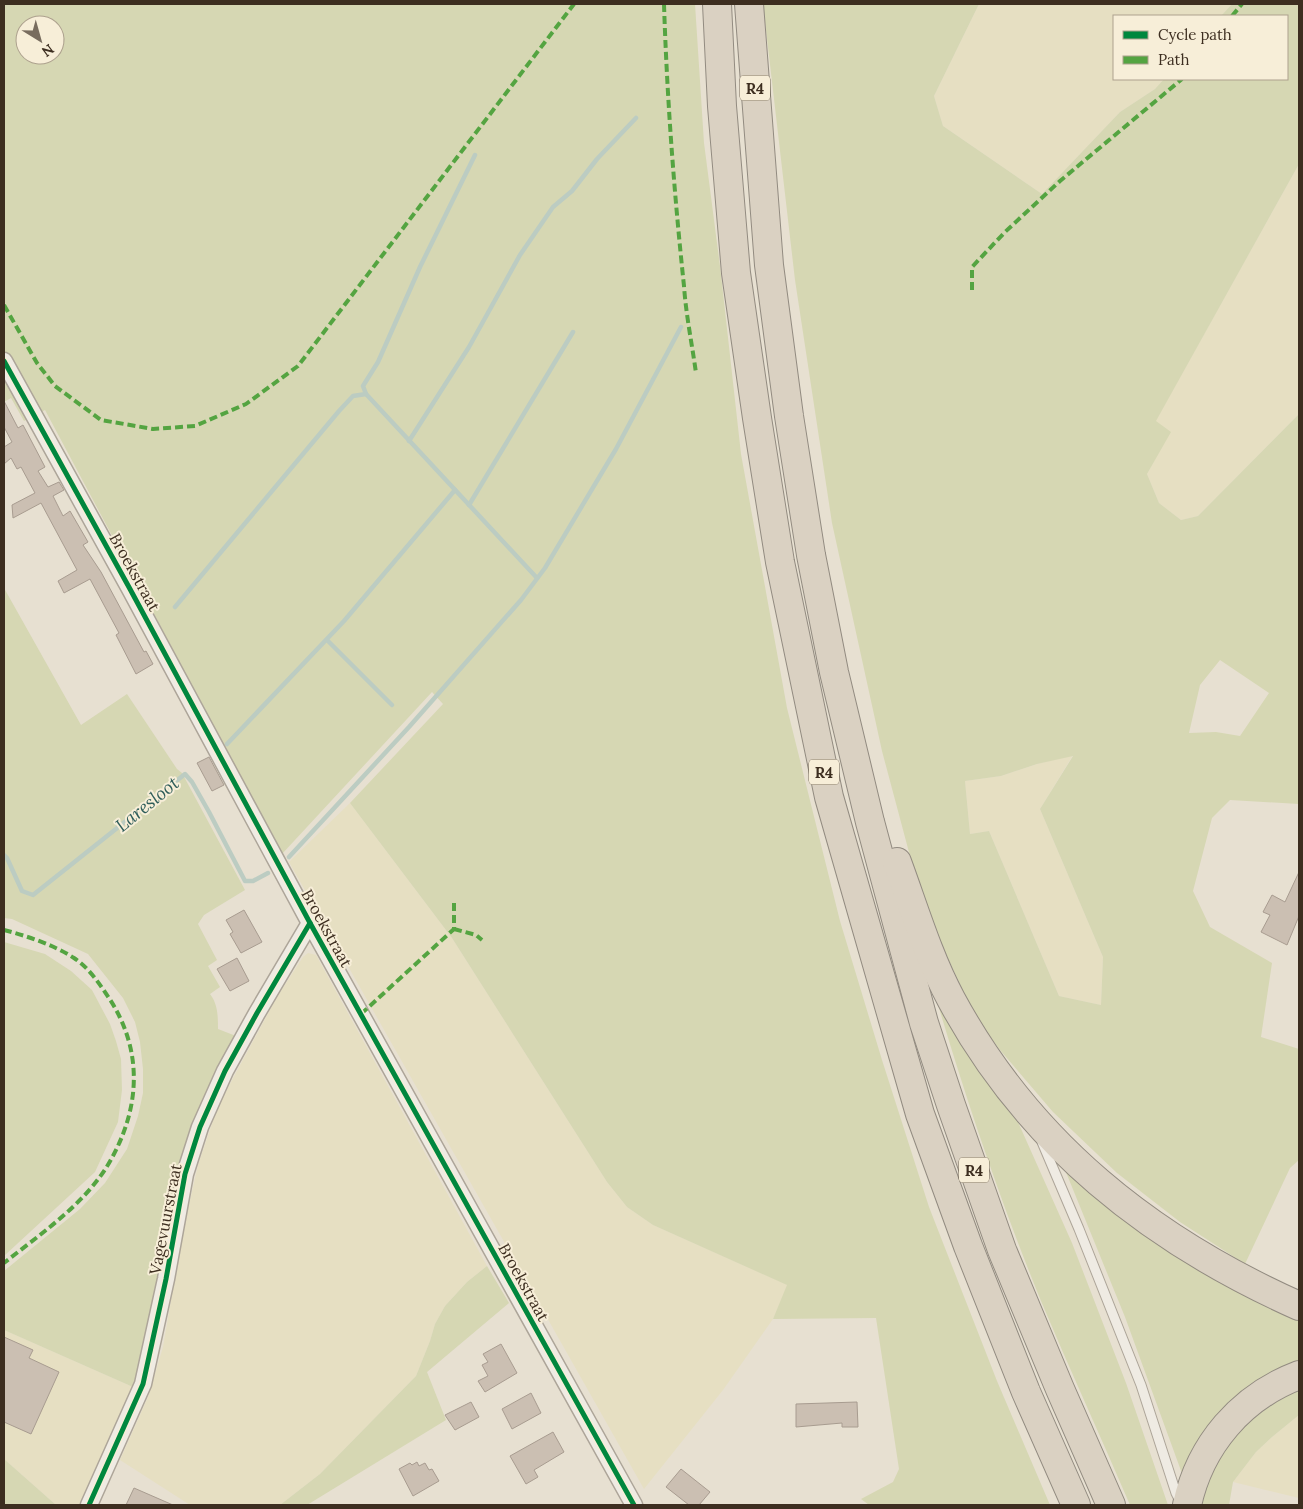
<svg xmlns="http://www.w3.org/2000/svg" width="1303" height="1509" viewBox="0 0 1303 1509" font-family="Lora,serif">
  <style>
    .farmland { fill: #e6dfc2 }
    .green { fill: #d6d7b3; fill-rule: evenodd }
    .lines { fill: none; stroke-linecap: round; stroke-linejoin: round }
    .stream { stroke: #bcccc2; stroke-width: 4.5 }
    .building { fill: #cbbfb2; stroke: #a89c90 }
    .service-casing { stroke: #ada599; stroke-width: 11 }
    .minor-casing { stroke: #ada599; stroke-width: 19 }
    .motorway-casing { stroke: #928b80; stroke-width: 30 }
    .service { stroke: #efebe3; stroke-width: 9 }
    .minor { stroke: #efebe3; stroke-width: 16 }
    .motorway { stroke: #dad1c2; stroke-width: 28 }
    .quiet { stroke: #54a441; stroke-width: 4; stroke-dasharray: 8 4; stroke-linecap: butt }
    .cycleway-casing { stroke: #f7eed8; stroke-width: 8 }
    .cycleway { stroke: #00873e; stroke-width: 5 }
    .labels { text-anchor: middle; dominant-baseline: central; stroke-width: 4; stroke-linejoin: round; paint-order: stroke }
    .shield { fill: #f7eed8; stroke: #756857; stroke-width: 1 }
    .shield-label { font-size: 15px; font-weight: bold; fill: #3d2e20 }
    .street-label { font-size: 16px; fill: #3d2e20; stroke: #f7eed8 }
    .water-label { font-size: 18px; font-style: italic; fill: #2f5d5a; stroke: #f7eed8 }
  </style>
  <rect width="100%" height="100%" fill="#e7e0d1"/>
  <!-- farmland -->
  <g class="farmland">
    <path d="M 979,4 L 1232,4 L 1221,16 L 1114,16 L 1114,79 L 1164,79 L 1155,89 L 1120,112 L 1042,194 L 943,126 L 934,96 Z"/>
    <path d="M 1299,164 L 1299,414 L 1198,516 L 1181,520 L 1159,503 L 1147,474 L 1170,432 L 1155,422 Z"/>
    <path d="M 1073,755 L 1040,809 L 1103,957 L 1101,1005 L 1059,996 L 989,831 L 970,834 L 965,781 L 1001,776 L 1037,764 Z"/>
    <path d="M 350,803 L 452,938 L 607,1182 L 627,1207 L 653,1225 L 788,1285 L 773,1319 L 723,1390 L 644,1489 L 289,862 Z"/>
    <path d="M 308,953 L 316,955 L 487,1266 L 467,1282 L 445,1306 L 435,1324 L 430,1341 L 416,1376 L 320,1474 L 280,1505 L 190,1505 L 120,1460 L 148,1397 L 163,1347 L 182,1236 L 198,1165 L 218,1106 L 277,997 L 303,957 Z"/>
    <path d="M 4,1330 L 133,1387 L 83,1505 L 56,1505 L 4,1459 Z"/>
    <path d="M 1299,1415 L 1299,1498 L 1233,1482 L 1256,1452 L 1272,1437 Z"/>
  </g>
  <!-- green -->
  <g class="green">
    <path d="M 4,4 L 695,4 L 704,143 L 720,266 L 741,454 L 787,708 L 840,921 L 882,1060 L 929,1207 L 997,1381 L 1050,1505 L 869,1505 L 861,1499 L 893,1482 L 899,1469 L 876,1318 L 773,1319 L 787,1285 L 653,1225 L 627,1207 L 607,1182 L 452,938 L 350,803 L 443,704 L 432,692 L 282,854 L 45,410 L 24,421 L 11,398 L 4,402 ZM 25,25 L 55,25 L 55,55 L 25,55 Z"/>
    <path d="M 763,4 L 979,4 L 934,96 L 943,126 L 1042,194 L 1120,112 L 1155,89 L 1164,79 L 1287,79 L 1287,16 L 1221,16 L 1232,4 L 1299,4 L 1299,164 L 1156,421 L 1171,432 L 1147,474 L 1159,503 L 1181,520 L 1198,516 L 1299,414 L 1299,804 L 1230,800 L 1212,818 L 1193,891 L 1210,927 L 1272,963 L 1261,1037 L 1299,1049 L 1299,1160 L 1290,1168 L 1245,1264 L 1180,1222 L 1117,1173 L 1053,1112 L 1000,1050 L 974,1015 L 941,943 L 914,871 L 882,751 L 832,523 L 795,280 ZM 1220,660 L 1269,693 L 1240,736 L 1216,732 L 1189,733 L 1200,685 ZM 1073,756 L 1040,809 L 1103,957 L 1101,1005 L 1059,996 L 989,831 L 970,834 L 965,781 L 1001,776 L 1037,764 Z"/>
    <path d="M 4,588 L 81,725 L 127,694 L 177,769 L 182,773 L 245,890 L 204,915 L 198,924 L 217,960 L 208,966 L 220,987 L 210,994 C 218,1004 218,1017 218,1029 L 236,1036 L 158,1286 L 138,1372 L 133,1387 L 4,1330 L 4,1271 L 80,1209 L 105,1183 L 127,1149 L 138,1116 L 143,1093 L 143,1069 L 140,1042 L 135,1022 L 123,998 L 88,954 L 12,919 L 4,918 Z"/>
    <path d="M 4,942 L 45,954 L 71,971 L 92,990 L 110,1024 L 116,1041 L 121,1059 L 122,1090 L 118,1122 L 95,1172 L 4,1256 Z"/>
    <path d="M 932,984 L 1010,1104 L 1072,1243 L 1126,1383 L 1168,1505 L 1130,1505 C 1101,1437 1070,1370 1041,1301 C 999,1198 963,1091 932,984 Z"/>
    <path d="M 1061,1160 L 1299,1315 L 1299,1364 L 1184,1479 L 1125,1317 Z"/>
    <path d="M 487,1266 L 509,1303 L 427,1372 L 446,1420 L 307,1505 L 280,1505 L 320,1474 L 416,1376 L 430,1341 L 435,1324 L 445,1306 L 467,1282 Z"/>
    <path d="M 1299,1389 L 1299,1415 L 1272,1437 L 1256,1452 L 1233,1482 L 1229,1505 L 1202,1505 C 1213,1449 1250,1414 1299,1389 Z"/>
    <path d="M 4,1459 L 56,1505 L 4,1505 Z"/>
  </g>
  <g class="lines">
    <!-- stream -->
    <g class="stream">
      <path d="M 475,155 L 420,267 L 378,362 L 363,386 L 366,394 L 537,578"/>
      <path d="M 409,441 L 469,347 L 520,255 L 553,207 L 572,191 L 597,159 L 636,118"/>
      <path d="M 469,505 L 573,332"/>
      <path d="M 175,607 L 339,411 L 353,396 L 366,394"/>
      <path d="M 327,640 L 392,705"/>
      <path d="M 227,744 L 344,621 L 455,490"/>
      <path d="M 4,855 L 7,858 L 22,891 L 33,895 L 185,774 L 192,782 L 209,812 L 245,881 L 253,881 L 268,873"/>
      <path d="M 289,857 L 409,727 L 521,600 L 545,568 L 616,449 L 681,327"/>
    </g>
  </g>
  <!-- building -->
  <g class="building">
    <path d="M 4,401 L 18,428 L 23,425 L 45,467 L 38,471 L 48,487 L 59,482 L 64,490 L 53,496 L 63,516 L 70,511 L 88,542 L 83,545 L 101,572 L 144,652 L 146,651 L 153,664 L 136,674 L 116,635 L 119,633 L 90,579 L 64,593 L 58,581 L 77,570 L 41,503 L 13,518 L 12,505 L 35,493 L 21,467 L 17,469 L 11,458 L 4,464 L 4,447 L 12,442 L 4,427 Z"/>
    <path d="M 209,757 L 224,785 L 212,791 L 197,763 Z"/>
    <path d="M 1299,872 L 1299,916 L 1287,945 L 1261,932 L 1270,915 L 1263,912 L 1272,895 L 1285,902 Z"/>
    <path d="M 244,910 L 262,942 L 241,953 L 230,934 L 233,932 L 226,920 Z"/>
    <path d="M 237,958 L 249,981 L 230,991 L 217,969 Z"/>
    <path d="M 4,1337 L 33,1350 L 29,1358 L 59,1372 L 31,1434 L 4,1422 Z"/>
    <path d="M 501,1344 L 517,1373 L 485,1392 L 478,1381 L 488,1376 L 482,1365 L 488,1362 L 483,1354 Z"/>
    <path d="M 531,1393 L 541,1413 L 512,1429 L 502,1409 Z"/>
    <path d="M 471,1402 L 479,1417 L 455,1430 L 445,1415 Z"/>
    <path d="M 857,1402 L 858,1427 L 842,1427 L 842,1423 L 796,1427 L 796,1404 Z"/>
    <path d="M 553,1432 L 564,1452 L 534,1470 L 538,1477 L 526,1484 L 510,1456 Z"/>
    <path d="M 417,1462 L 419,1466 L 425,1463 L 429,1470 L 432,1469 L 439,1481 L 413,1496 L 399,1469 L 410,1463 L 412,1465 Z"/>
    <path d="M 681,1469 L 710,1492 L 699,1505 L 689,1505 L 666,1487 Z"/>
    <path d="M 134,1488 L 173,1505 L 126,1505 Z"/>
  </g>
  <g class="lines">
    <defs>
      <path id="service" d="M 1042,1142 L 1079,1229 L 1141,1385 L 1176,1493 L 1181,1503"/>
      <g id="minor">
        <path d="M 4,361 L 130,589 L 310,923 L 634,1505"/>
        <path d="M 89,1505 L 143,1384 L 166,1279 L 185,1174 L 200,1127 L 225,1071 L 257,1013 L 310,923"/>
      </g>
      <g id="motorway">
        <path d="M 717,4 L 722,106 L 736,273 L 757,418 L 780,562 L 829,797 L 920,1114 L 968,1246 L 1026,1392 L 1076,1505"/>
        <path d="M 749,4 L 769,265 L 789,416 L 811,555 L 834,672 L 870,822 L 924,1023 L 951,1105 L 1002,1250 L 1060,1389 L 1111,1505"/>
        <path d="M 897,862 C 914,908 928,956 951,999 C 1029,1144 1151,1240 1299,1306"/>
        <path d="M 1187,1505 C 1200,1445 1241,1397 1299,1375"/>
      </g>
    </defs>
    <!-- service casing -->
    <use href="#service" class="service-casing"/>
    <!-- minor casing -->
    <use href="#minor" class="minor-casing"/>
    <!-- motorway casing -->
    <use href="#motorway" class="motorway-casing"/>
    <!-- service -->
    <use href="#service" class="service"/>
    <!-- minor -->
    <use href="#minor" class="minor"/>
    <!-- motorway -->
    <use href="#motorway" class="motorway"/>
    <!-- quiet -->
    <g class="quiet">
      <path d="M 664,4 C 667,98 674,192 684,286 C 686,315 692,344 696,373"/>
      <path d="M 1232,16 L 1242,4"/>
      <path d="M 972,290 L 972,267 L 1005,232 L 1060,181 L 1182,79"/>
      <path d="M 4,305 L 37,363 L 55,386 L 101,420 L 153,429 L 195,426 L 246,404 L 298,366 L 574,4"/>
      <path d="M 454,929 L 476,935 L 482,940"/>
      <path d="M 4,930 C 27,936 54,945 74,958 C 89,968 99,983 109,998 C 145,1053 140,1113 106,1168 C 81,1207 39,1235 4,1263"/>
      <path d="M 361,1014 L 454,929 L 454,900"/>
    </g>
    <defs>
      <g id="cycleway">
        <path d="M 4,361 L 130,589 L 310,923 L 634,1505"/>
        <path d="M 89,1505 L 143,1384 L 166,1279 L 185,1174 L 200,1127 L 225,1071 L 257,1013 L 310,923"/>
      </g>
    </defs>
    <!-- cycleway casing -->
    <use href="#cycleway" class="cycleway-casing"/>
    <!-- cycleway -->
    <use href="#cycleway" class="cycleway"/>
  </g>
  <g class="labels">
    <!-- shield labels -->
    <g class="shield">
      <rect x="740" y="75.5" width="30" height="25" rx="4"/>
      <rect x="809" y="759.5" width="30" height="25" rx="4"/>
      <rect x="959" y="1157.5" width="30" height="25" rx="4"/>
    </g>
    <g class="shield-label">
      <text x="755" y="88">R4</text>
      <text x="824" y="772">R4</text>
      <text x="974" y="1170">R4</text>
    </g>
    <!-- street labels -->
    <g class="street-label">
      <text transform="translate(135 572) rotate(61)">Broekstraat</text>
      <text transform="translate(327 928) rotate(61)">Broekstraat</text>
      <text transform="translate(165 1219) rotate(-79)">Vagevuurstraat</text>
      <text transform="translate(524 1282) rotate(61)">Broekstraat</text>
    </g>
    <!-- water labels -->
    <g class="water-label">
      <text transform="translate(147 804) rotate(-39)">Laresloot</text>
    </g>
  </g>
  <!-- border -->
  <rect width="1303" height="1509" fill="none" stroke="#3d2e20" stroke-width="10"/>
  <!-- legend -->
  <rect x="1113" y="15" width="175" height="65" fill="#f7eed8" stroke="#ada18e"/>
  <rect x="1123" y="31" width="25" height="8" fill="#00873e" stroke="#ada18e"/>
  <text x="1158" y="40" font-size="15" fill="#3d2e20">Cycle path</text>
  <rect x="1123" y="56" width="25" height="8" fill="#54a441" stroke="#ada18e"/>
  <text x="1158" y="65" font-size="15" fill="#3d2e20">Path</text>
  <!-- north arrow -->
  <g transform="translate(40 40) rotate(143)"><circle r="24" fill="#f7eed8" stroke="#ada18e"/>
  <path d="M0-4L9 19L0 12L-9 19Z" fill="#786c5e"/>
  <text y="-8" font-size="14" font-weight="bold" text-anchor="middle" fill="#3d2e20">N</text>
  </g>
</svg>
